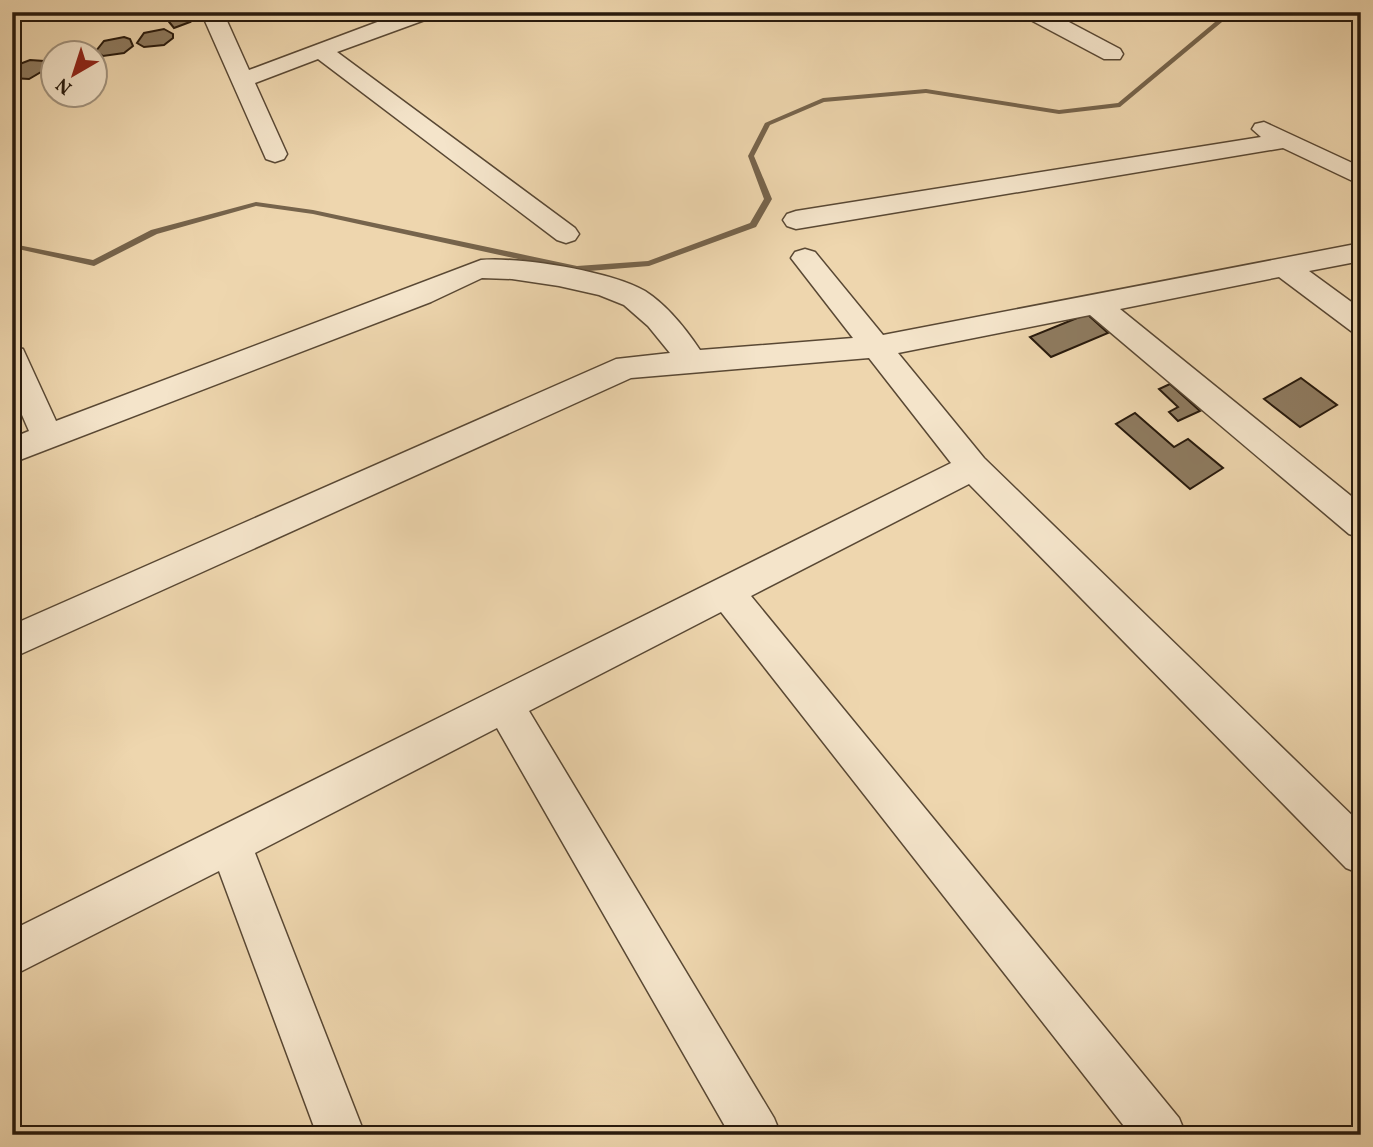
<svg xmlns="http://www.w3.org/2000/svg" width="1373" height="1147" viewBox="0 0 1373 1147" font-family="Vollkorn,serif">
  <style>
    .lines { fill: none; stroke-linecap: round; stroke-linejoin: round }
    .stream { fill: #76644c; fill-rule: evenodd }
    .building { fill: #8e7b60; stroke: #27190c; stroke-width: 2 }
    .minor-casing { stroke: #594834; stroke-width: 3 }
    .minor { fill: #f4e4ca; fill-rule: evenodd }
  </style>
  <rect width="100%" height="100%" fill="#eed6ae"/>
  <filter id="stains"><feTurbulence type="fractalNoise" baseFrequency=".00286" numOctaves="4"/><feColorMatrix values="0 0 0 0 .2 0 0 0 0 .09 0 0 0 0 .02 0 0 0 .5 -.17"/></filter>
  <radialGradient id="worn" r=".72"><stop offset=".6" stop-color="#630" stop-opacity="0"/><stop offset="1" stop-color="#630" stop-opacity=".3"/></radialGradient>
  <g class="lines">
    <!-- stream -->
    <path class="stream" d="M 1227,12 L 1234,12 L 1120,107 L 1059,114 L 926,93 L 824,102 L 770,125 L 754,156 L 772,199 L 756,227 L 649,266 L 577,272 L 313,214 L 256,206 L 157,234 L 94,266 L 18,249 L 12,250 L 12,245 L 18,245 L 93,260 L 151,230 L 256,202 L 313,210 L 577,266 L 648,261 L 750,223 L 764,199 L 748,156 L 765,123 L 823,98 L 926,89 L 1059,110 L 1118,103 Z"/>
  </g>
  <!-- building -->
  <g class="building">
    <path d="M 161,12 L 181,12 L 190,22 L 174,28 Z"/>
    <path d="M 164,29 L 173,34 L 173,38 L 164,45 L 144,47 L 137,43 L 144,33 Z"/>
    <path d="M 124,37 L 130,39 L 133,46 L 124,53 L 103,56 L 96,51 L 104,41 Z"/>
    <path d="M 30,60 L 44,61 L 46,69 L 29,79 L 12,78 L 12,67 Z"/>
    <path d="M 1087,314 L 1108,333 L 1051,357 L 1030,337 Z"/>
    <path d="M 1301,378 L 1337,405 L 1300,427 L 1264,399 Z"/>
    <path d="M 1170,384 L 1200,411 L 1178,421 L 1169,412 L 1178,407 L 1159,389 Z"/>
    <path d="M 1135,413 L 1174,447 L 1188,439 L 1223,468 L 1190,489 L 1116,424 Z"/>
  </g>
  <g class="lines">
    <defs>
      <g id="minor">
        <path d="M 201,12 L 223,12 L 249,70 L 404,12 L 436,12 L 433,17 L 337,52 L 575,228 L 579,234 L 575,240 L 566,243 L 557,240 L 318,59 L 255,83 L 287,154 L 284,159 L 275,162 L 266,159 Z"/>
        <path d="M 1022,12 L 1050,12 L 1120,49 L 1123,54 L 1120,59 L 1104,59 L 1025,17 Z"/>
        <path d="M 1264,122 L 1361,167 L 1361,185 L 1283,148 L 796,229 L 787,226 L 783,220 L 787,214 L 796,211 L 1261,137 L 1252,129 L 1255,124 Z"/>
        <path d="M 1361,243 L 1361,261 L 1309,271 L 1361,309 L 1361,334 L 1351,331 L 1279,277 L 1120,309 L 1361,504 L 1361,538 L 1349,534 L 1090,315 L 898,353 L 984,458 L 1361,824 L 1361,874 L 1346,868 L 969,484 L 751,596 L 1179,1118 L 1186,1135 L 1131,1135 L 721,612 L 529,711 L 774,1118 L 781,1135 L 730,1135 L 497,728 L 255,853 L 365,1135 L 317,1135 L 219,871 L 12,976 L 12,930 L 951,463 L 869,358 L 631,378 L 12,658 L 12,625 L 616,359 L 670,353 L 648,326 L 624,305 L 599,295 L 559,286 L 512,279 L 482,278 L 431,302 L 12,463 L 12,438 L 29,431 L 12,392 L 12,346 L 23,349 L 56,421 L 481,260 C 521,257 610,271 645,291 C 667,305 686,329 700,350 L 853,338 L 791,258 L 795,252 L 805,249 L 815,252 L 883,335 Z"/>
      </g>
    </defs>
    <!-- minor casing -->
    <use href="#minor" class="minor-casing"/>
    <!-- minor -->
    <use href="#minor" class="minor"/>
  </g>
  <!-- margin -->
  <rect width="1373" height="1147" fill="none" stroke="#eed6ae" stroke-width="42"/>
  <rect x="14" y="14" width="1345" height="1119" fill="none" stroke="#27190c" stroke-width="3.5"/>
  <rect x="21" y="21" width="1331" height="1105" fill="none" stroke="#27190c" stroke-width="2"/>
  <!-- north arrow -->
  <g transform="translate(74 74) rotate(219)"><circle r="33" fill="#f4e4ca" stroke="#a2937e" stroke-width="2"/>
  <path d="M0-5L12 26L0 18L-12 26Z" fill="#8f2418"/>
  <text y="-10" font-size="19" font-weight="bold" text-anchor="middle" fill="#27190c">N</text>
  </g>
  <rect width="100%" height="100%" filter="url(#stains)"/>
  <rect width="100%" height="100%" fill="url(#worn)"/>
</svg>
